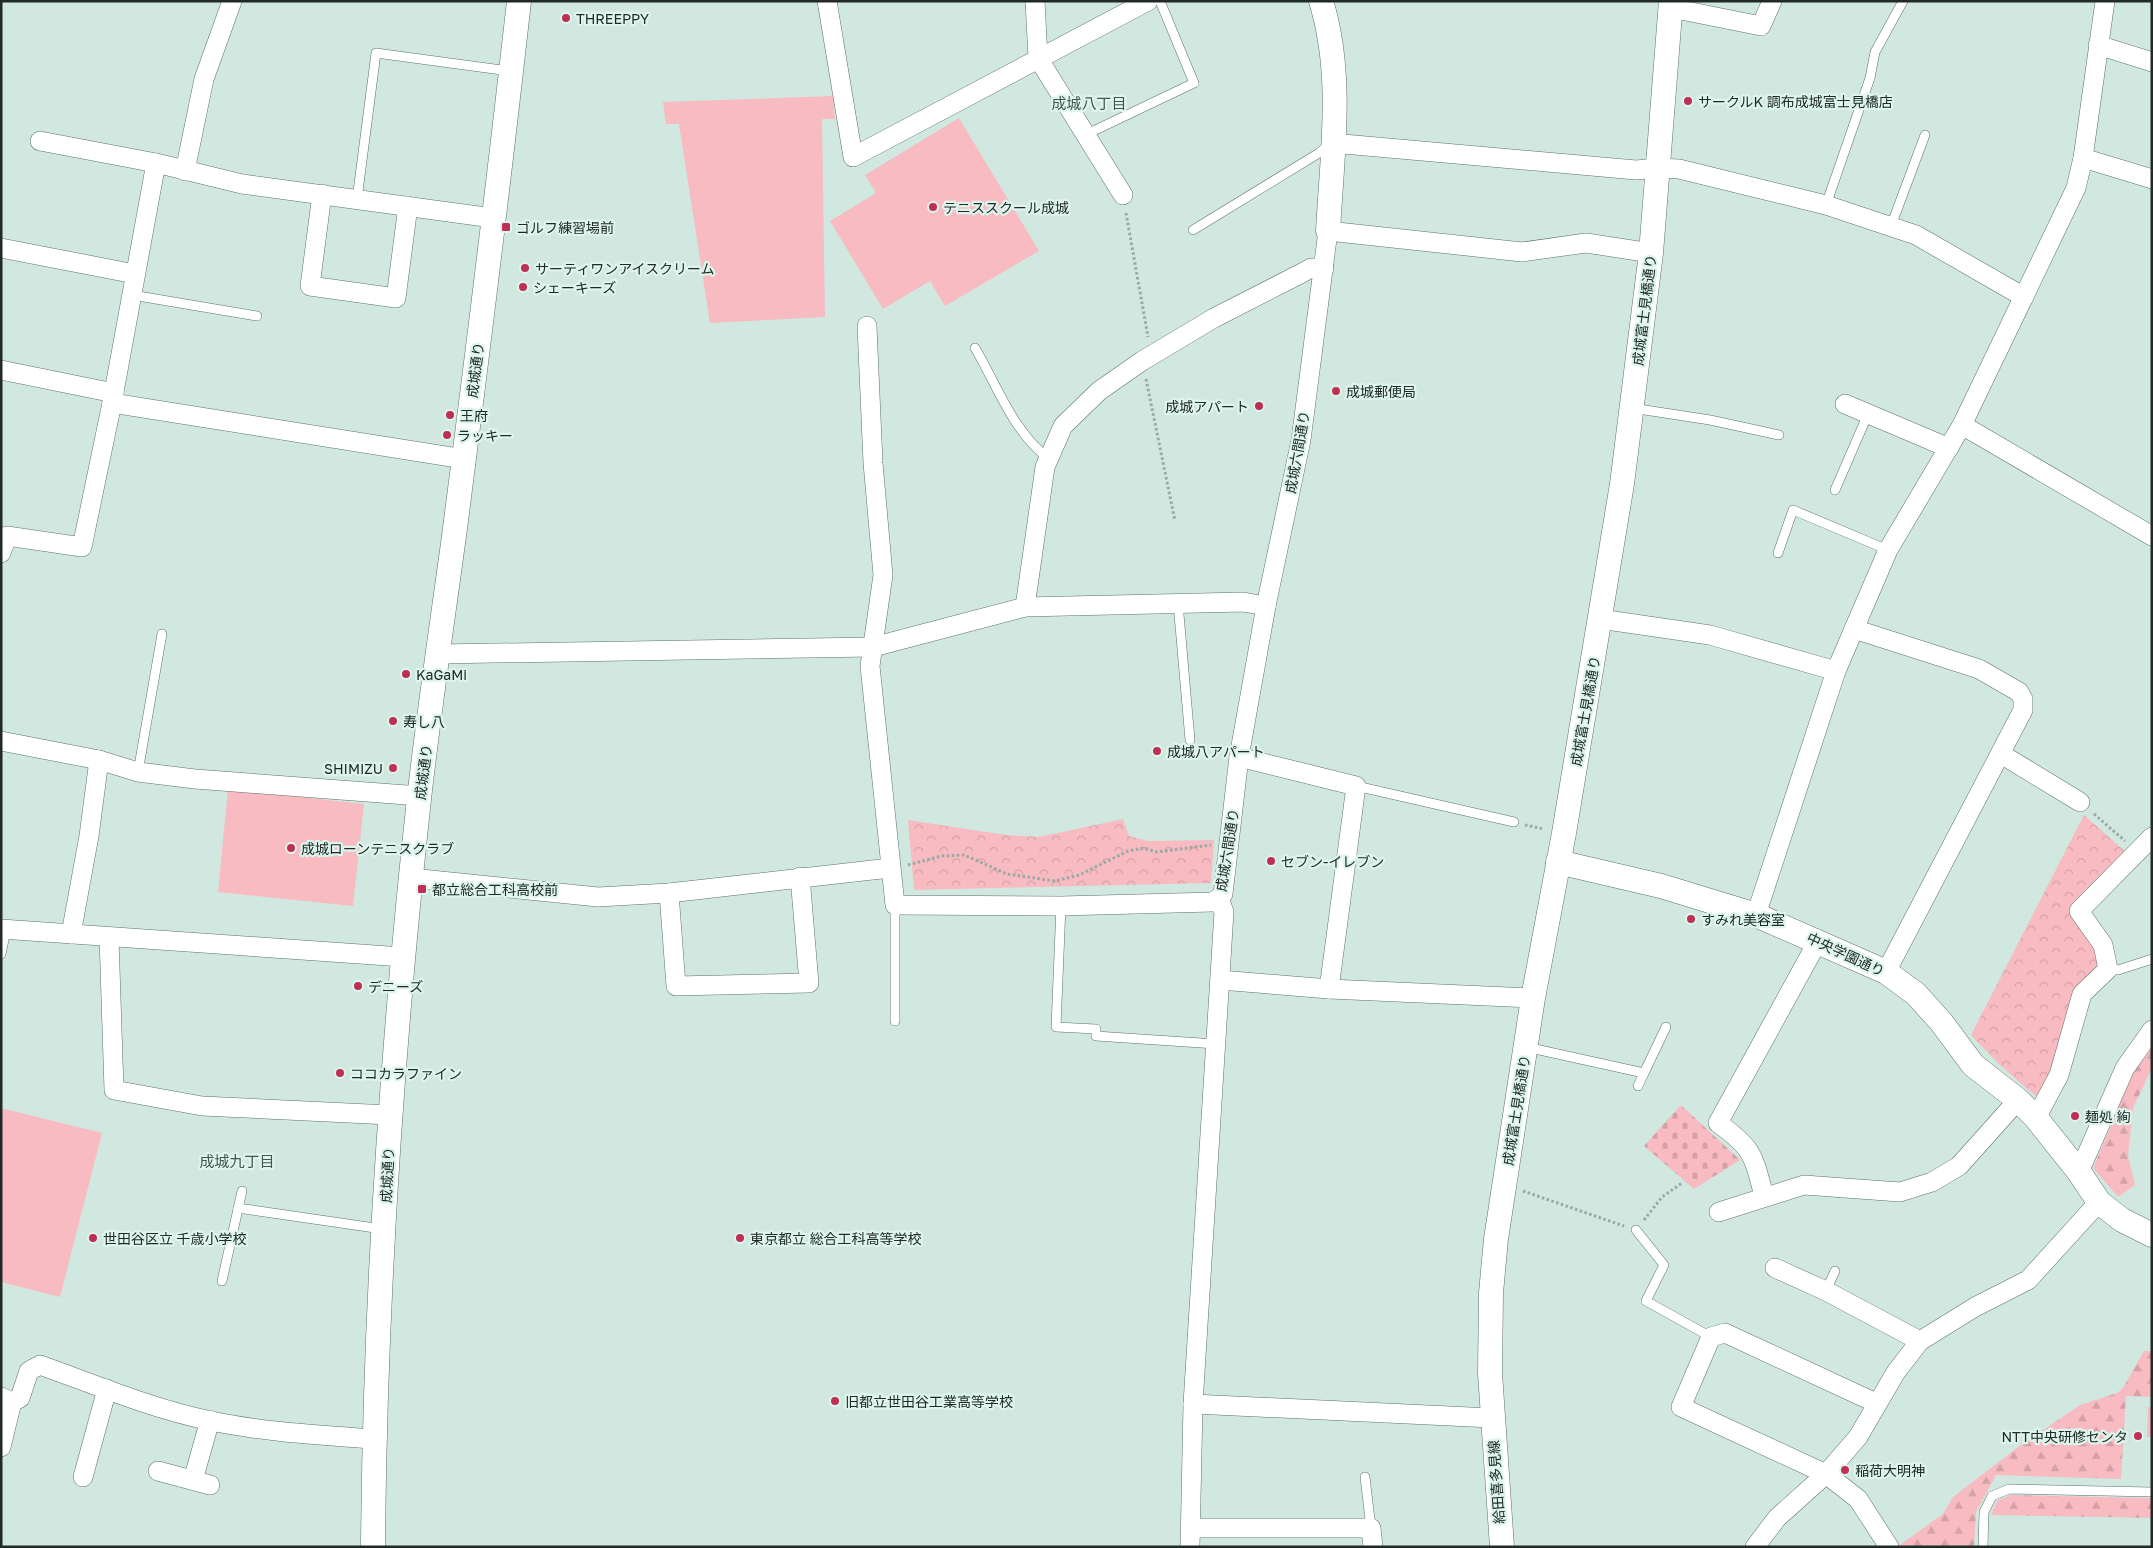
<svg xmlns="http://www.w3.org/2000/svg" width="2153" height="1548" viewBox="0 0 2153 1548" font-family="'Golos Text','Noto Sans JP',sans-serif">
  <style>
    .grass { fill: #f8bbc2 }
    .forest { fill: url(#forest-firs) }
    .cemetery { fill: url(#cemetery-stones) }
    .park { fill: url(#park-crowns) }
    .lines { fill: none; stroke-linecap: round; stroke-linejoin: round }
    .service-casing { stroke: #5d726a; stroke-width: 10 }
    .minor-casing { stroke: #5d726a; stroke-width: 20 }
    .tertiary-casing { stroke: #5d726a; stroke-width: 25 }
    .path { stroke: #97aaa3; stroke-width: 3; stroke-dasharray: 2.5 2.5; stroke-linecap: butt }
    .service { stroke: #fff; stroke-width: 9 }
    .minor { stroke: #fff; stroke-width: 19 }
    .tertiary { stroke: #fff; stroke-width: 24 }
    .poi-dot { fill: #bf2f54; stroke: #ddf5ec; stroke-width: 2 }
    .labels { text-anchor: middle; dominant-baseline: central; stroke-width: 4.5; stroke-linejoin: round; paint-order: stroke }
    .poi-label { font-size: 14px; fill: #212a26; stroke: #ddf5ec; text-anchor: start }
    .street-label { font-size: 14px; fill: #212a26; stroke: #ddf5ec }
    .neighbourhood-label { font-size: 15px; fill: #42564e; stroke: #ddf5ec }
  </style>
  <defs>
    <pattern id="forest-firs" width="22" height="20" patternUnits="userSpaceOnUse" patternTransform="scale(1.25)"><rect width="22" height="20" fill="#f8bbc2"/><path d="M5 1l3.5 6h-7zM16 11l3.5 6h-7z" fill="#d4a1a7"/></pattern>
    <pattern id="cemetery-stones" width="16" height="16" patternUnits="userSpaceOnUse" patternTransform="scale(1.25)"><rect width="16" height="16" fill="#f8bbc2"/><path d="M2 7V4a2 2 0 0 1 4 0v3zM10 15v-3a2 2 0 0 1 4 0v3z" fill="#d4a1a7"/></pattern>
    <pattern id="park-crowns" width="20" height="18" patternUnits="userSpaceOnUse" patternTransform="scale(1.25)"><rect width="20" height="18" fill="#f8bbc2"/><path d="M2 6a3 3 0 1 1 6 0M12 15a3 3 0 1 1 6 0" fill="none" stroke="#d4a1a7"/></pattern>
  </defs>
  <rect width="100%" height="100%" fill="#d0e8df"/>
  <!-- grass -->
  <g class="grass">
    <path d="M 833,96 L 835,119 L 822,119 L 825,317 L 710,323 L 679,124 L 666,124 L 663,102 Z"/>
    <path d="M 959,118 L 1039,251 L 945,306 L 930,281 L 883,309 L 830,221 L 876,193 L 865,175 Z"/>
    <path d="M 228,789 L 364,804 L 353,906 L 218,892 Z"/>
    <path d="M 1,1108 L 102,1133 L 60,1297 L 1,1282 Z"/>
    <path d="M 2148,1407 L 2152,1407 L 2152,1437 L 2147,1437 Z"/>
  </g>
  <!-- forest -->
  <g class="forest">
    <path d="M 2152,1044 L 2152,1068 L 2133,1108 L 2128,1156 L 2135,1185 L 2118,1197 L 2093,1168 L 2135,1068 Z"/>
    <path d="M 2144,1351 L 2152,1351 L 2152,1397 L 2126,1396 L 2121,1479 L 1996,1475 L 1976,1512 L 1974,1547 L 1897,1547 L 1943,1514 L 1953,1497 L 2017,1448 L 2080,1405 L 2117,1393 L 2123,1388 Z"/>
    <path d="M 2010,1495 L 2152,1498 L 2152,1518 L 1991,1515 L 1997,1501 Z"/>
  </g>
  <!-- cemetery -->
  <path class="cemetery" d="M 1681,1105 L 1740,1160 L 1694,1189 L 1644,1146 Z"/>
  <!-- park -->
  <g class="park">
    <path d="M 2084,815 L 2127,853 L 2070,910 L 2097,946 L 2101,965 L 2054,1072 L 2039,1099 L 2000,1065 L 1971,1035 Z"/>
    <path d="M 1123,819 L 1129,836 L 1148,841 L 1214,840 L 1211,883 L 914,890 L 908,820 L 1006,835 L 1039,837 Z"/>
  </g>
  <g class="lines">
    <defs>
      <g id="service">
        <path d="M 1087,134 L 1194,83 L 1160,1"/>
        <path d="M 357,199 L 376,53 L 509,71"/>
        <path d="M 1826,205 L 1870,78 L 1875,52 L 1903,1"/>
        <path d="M 1891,226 L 1925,135"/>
        <path d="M 1193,230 L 1319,153 L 1330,144"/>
        <path d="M 132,295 L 257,316"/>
        <path d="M 975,348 C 997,385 1013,432 1049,459"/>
        <path d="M 1632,408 L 1710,420 L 1779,435"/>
        <path d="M 1835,490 L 1868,414"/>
        <path d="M 1778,553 L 1793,510 L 1888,550"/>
        <path d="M 1178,603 L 1190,740"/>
        <path d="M 138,772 L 162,634"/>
        <path d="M 1356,786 L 1514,822"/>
        <path d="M 1061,906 L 1056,1027 L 1096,1029 L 1096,1036 L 1216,1044"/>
        <path d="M 1,954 L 6,930"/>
        <path d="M 2108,969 L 2118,970 L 2152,959"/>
        <path d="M 895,1021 L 895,905"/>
        <path d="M 1526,1047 L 1644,1073 L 1666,1027"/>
        <path d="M 1638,1086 L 1644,1073"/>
        <path d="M 238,1208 L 382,1229"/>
        <path d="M 1636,1230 L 1664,1265 L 1646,1301 L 1711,1337"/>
        <path d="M 222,1281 L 242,1191"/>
        <path d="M 1826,1291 L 1835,1271"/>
        <path d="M 1365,1477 L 1371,1528"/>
        <path d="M 1983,1547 L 1984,1512 L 1992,1496 L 2009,1489 L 2152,1492"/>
      </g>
      <g id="minor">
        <path d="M 827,1 L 853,157 L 1148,1"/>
        <path d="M 1035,1 L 1038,58 L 1123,195"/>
        <path d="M 1671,8 L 1761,26 L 1772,1"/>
        <path d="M 2098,45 L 2152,62"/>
        <path d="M 40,141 L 156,163 L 242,184 L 493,218"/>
        <path d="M 1332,143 L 1636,170 L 1658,168 L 1679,169 L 1826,205 L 1916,235 L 2024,297"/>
        <path d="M 2083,158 L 2152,179"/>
        <path d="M 185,171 L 204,79 L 232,1"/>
        <path d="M 322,194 L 310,286 L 396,298 L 408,206"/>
        <path d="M 1,248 L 135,274"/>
        <path d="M 867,326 L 873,463 L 883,575 L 870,666 L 895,905 L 1061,906 L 1213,902 L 1219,898"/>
        <path d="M 1,370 L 114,393"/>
        <path d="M 112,403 L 464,459"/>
        <path d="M 1845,404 L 1949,448"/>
        <path d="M 1962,425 L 2152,536"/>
        <path d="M 1,553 L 7,536 L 82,547 L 112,403 L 156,163"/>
        <path d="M 1025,607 L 1045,467 L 1063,426 L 1099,391 L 1142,361 L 1214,318 L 1300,274 L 1311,268 L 1324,268"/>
        <path d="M 1600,619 L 1710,635 L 1836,671"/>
        <path d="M 1854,629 L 1979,669 L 2019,692 L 2023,699 L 2023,710 L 1886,972"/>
        <path d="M 439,654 L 873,647 L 1025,607 L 1243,602 L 1266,606"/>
        <path d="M 1,741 L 99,760 L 138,772 L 195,779 L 420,796"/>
        <path d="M 2001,754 L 2080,802"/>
        <path d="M 1239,757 L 1356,786 L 1329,989"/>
        <path d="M 411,878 L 598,897 L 669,893 L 890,868"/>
        <path d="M 669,893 L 676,986 L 809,983 L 800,877"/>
        <path d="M 1219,898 L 1223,894 L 1239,757 L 1266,606 L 1301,440 L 1328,231 L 1522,252 L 1586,243 L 1651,253"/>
        <path d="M 1756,915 L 1836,671 L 1854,629 L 1888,550 L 1962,425 L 2076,188 L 2083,158 L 2105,1"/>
        <path d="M 1,929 L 403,957"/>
        <path d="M 71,934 L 89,836 L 99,760"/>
        <path d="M 109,937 L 114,1090 L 202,1106 L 390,1115"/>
        <path d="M 1220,980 L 1329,989 L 1533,998"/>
        <path d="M 2036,1118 L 2059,1075 L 2082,994 L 2108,969 L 2103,945 L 2079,911 L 2152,837"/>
        <path d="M 2079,1172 L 2125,1068 L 2152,1030"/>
        <path d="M 1764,1196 C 1753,1155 1754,1149 1718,1123 L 1818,941"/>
        <path d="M 1719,1212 L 1804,1185 L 1900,1192 L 1932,1182 L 1959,1166 L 2018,1100"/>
        <path d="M 1775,1268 L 1826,1291 L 1920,1341"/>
        <path d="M 1,1397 L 12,1402 L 20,1398 L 29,1371 L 40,1365 C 96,1385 152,1409 211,1421 C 264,1432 319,1435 374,1439"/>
        <path d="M 1876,1403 L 1725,1333 L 1711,1337 L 1681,1407 L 1826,1474 L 1858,1499 L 1889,1547"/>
        <path d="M 1193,1404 L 1492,1418"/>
        <path d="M 1,1447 L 12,1402"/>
        <path d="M 158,1471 L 210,1485"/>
        <path d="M 83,1477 L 107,1389"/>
        <path d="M 193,1480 L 210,1420"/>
        <path d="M 1192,1528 L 1371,1528 L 1373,1547"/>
        <path d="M 1190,1547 L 1193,1404 L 1224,912 L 1219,898"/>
        <path d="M 1755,1547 L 1777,1518 L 1826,1474 L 1858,1437 L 1896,1372 L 1920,1341 L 1975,1307 L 2028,1280 L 2099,1202"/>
      </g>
      <g id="tertiary">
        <path d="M 1321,1 C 1344,75 1332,155 1328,231"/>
        <path d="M 1558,862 L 1661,886 L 1756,915 L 1886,972 L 1916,994 L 1942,1023 L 1973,1065 L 2018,1100 L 2036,1118 L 2079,1172 L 2099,1202 L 2122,1220 L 2152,1235"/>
        <path d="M 373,1547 C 375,1297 392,1047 419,799 C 429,711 442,624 454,536 C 477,358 499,180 519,1"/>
        <path d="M 1502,1547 L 1490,1373 L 1491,1293 L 1496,1239 L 1533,998 L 1564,833 L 1622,484 L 1651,253 L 1671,1"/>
      </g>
    </defs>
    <!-- service casing -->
    <use href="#service" class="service-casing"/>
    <!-- minor casing -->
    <use href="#minor" class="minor-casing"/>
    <!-- tertiary casing -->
    <use href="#tertiary" class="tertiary-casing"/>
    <!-- path -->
    <g class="path">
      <path d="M 1126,213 L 1148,337"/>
      <path d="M 1146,379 L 1175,521"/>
      <path d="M 2094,814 L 2125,841"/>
      <path d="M 1525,825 L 1544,829"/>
      <path d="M 908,865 L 941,856 L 964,855 L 1007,874 L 1055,881 L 1079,875 L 1128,851 L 1144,848 L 1157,852 L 1211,845"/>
      <path d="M 1523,1191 L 1624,1226"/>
      <path d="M 1644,1220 L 1662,1197 L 1682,1183"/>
    </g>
    <!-- service -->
    <use href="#service" class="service"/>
    <!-- minor -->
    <use href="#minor" class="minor"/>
    <!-- tertiary -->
    <use href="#tertiary" class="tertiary"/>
  </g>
  <!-- markers -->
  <g class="poi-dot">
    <circle cx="566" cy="18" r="5"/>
    <circle cx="1688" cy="101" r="5"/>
    <circle cx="933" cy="207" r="5"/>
    <rect x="501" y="222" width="10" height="10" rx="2.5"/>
    <circle cx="525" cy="268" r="5"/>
    <circle cx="523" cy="287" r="5"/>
    <circle cx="1336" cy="391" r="5"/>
    <circle cx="1259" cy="406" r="5"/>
    <circle cx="450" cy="415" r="5"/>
    <circle cx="447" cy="435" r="5"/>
    <circle cx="406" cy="674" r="5"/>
    <circle cx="393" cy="721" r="5"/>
    <circle cx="1157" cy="751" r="5"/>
    <circle cx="393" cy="768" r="5"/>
    <circle cx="291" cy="848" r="5"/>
    <circle cx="1271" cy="861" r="5"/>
    <rect x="417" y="884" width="10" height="10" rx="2.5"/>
    <circle cx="1691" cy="919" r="5"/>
    <circle cx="358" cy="986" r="5"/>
    <circle cx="340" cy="1073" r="5"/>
    <circle cx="2075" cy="1116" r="5"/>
    <circle cx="93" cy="1238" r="5"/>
    <circle cx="740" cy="1238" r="5"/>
    <circle cx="835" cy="1401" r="5"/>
    <circle cx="2138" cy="1436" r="5"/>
    <circle cx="1845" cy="1470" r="5"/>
  </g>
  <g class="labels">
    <!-- poi labels -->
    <g class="poi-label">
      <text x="576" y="18">THREEPPY</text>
      <text x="1698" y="101">サークルK 調布成城富士見橋店</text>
      <text x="943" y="207">テニススクール成城</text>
      <text x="516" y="227">ゴルフ練習場前</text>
      <text x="535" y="268">サーティワンアイスクリーム</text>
      <text x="533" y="287">シェーキーズ</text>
      <text x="1346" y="391">成城郵便局</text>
      <text x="1249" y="406" text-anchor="end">成城アパート</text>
      <text x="460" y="415">王府</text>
      <text x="457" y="435">ラッキー</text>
      <text x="416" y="674">KaGaMi</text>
      <text x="403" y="721">寿し八</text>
      <text x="1167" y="751">成城八アパート</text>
      <text x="383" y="768" text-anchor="end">SHIMIZU</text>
      <text x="301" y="848">成城ローンテニスクラブ</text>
      <text x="1281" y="861">セブン-イレブン</text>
      <text x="432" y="889">都立総合工科高校前</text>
      <text x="1701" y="919">すみれ美容室</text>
      <text x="368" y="986">デニーズ</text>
      <text x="350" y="1073">ココカラファイン</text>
      <text x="2085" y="1116">麺処 絢</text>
      <text x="103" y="1238">世田谷区立 千歳小学校</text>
      <text x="750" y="1238">東京都立 総合工科高等学校</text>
      <text x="845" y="1401">旧都立世田谷工業高等学校</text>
      <text x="2128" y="1436" text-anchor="end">NTT中央研修センタ</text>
      <text x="1855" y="1470">稲荷大明神</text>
    </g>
    <!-- street labels -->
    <g class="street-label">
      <text transform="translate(1644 310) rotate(-83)">成城富士見橋通り</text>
      <text transform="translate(475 370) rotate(-83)">成城通り</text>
      <text transform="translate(1297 452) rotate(-80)">成城六間通り</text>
      <text transform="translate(1585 711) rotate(-80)">成城富士見橋通り</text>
      <text transform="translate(423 772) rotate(-83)">成城通り</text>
      <text transform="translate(1227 850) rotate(-81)">成城六間通り</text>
      <text transform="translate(1846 954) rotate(25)">中央学園通り</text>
      <text transform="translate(1516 1110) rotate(-81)">成城富士見橋通り</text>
      <text transform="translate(387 1175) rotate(-87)">成城通り</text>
      <text transform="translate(1496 1482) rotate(-94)">給田喜多見線</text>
    </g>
    <!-- neighbourhood labels -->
    <g class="neighbourhood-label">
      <text x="1089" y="103">成城八丁目</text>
      <text x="237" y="1161">成城九丁目</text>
    </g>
  </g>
  <!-- border -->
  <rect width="2153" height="1548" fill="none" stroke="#212a26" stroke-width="5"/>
</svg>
